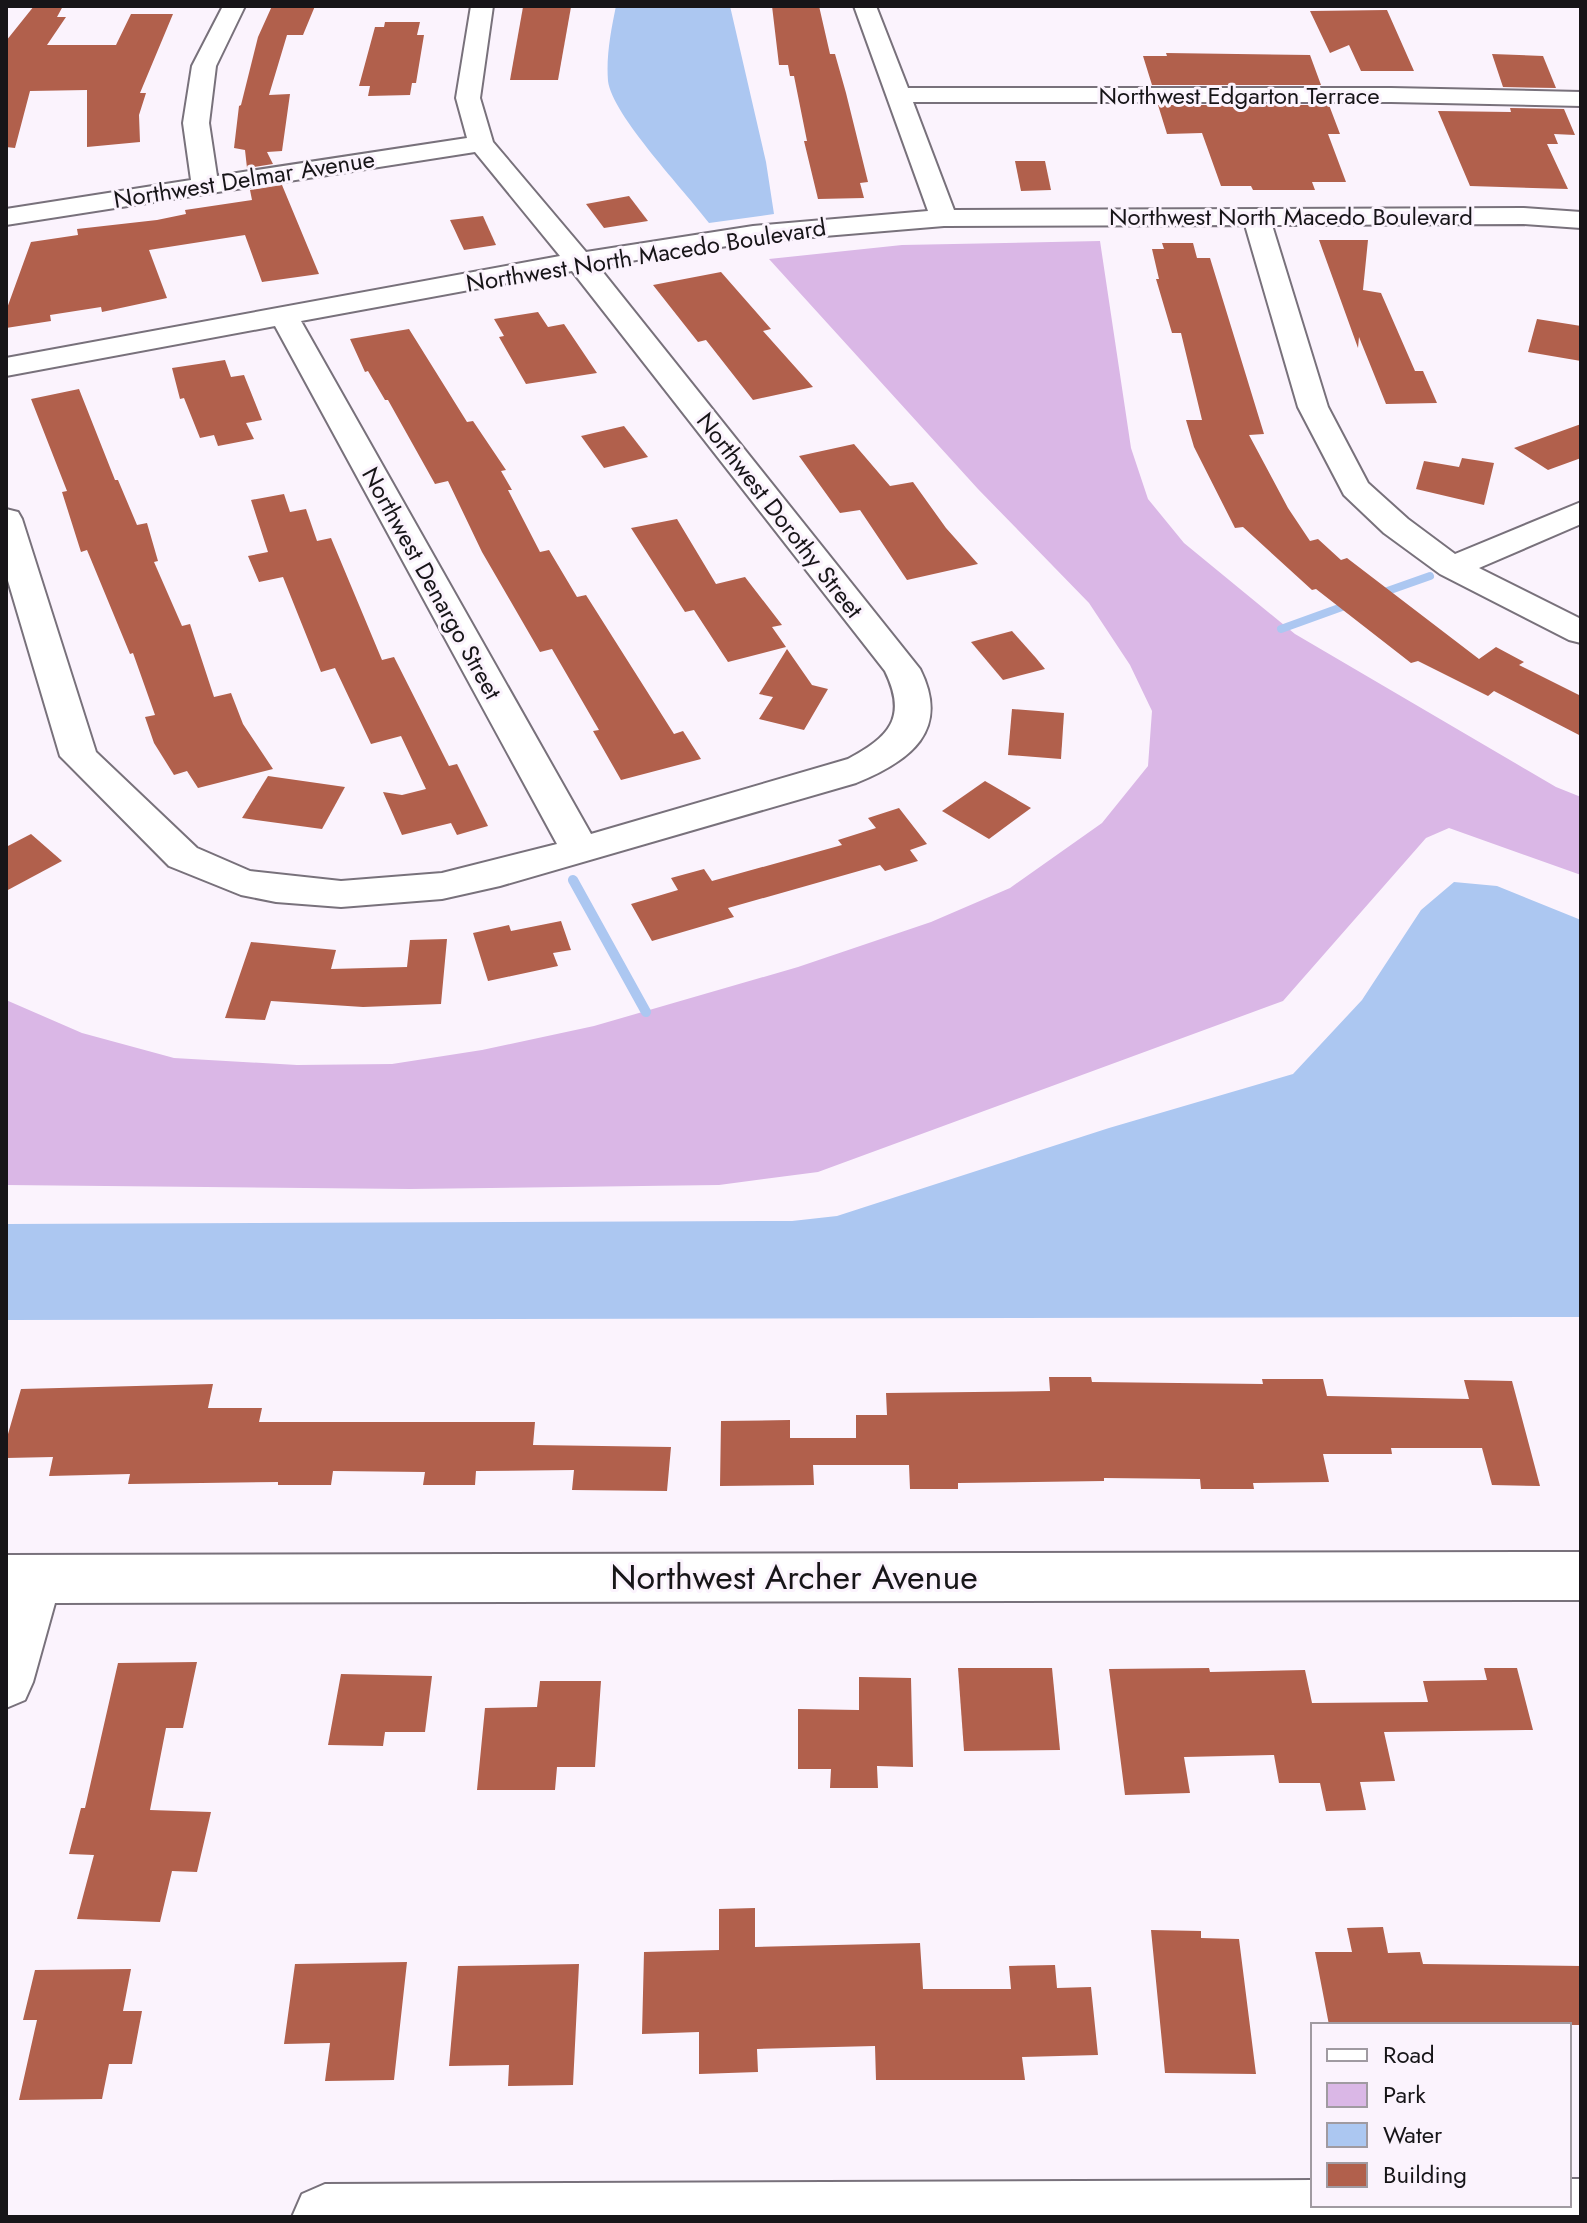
<svg xmlns="http://www.w3.org/2000/svg" width="1587" height="2223" viewBox="0 0 1587 2223" font-family="Jost,sans-serif">
  <style>
    .green { fill: #dab7e6 }
    .water { fill: #acc7f1 }
    .lines { fill: none; stroke-linecap: round; stroke-linejoin: round }
    .stream-far1 { stroke: #acc7f1; stroke-width: 8 }
    .stream { stroke: #acc7f1; stroke-width: 10 }
    .building { fill: #b1604c }
    .minor-casing { stroke: #78717b; stroke-width: 4 }
    .minor { fill: #fff; fill-rule: evenodd }
    .labels { text-anchor: middle; dominant-baseline: central; stroke-width: 6; stroke-linejoin: round; paint-order: stroke }
    .far-street-label { font-size: 24px; fill: #171518; stroke: #fbf3fd }
    .near-street-label { font-size: 34px; fill: #171518; stroke: #fbf3fd }
  </style>
  <rect width="100%" height="100%" fill="#fbf3fd"/>
  <!-- green -->
  <path class="green" d="M 1100,241 L 1131,448 L 1148,499 L 1184,543 L 1295,634 L 1556,787 L 1581,797 L 1581,875 L 1449,828 L 1426,838 L 1283,1001 L 818,1172 L 719,1185 L 410,1189 L 6,1185 L 6,1000 L 82,1033 L 174,1058 L 297,1065 L 392,1064 L 482,1050 L 594,1026 L 798,967 L 931,922 L 1010,888 L 1102,823 L 1148,766 L 1152,711 L 1130,665 L 1089,603 L 978,489 L 769,259 L 902,245 Z"/>
  <!-- water -->
  <g class="water">
    <path d="M 616,6 L 730,6 L 766,162 L 774,214 L 709,223 C 686,192 612,115 608,81 C 606,56 611,30 616,6 Z"/>
    <path d="M 1454,882 L 1497,886 L 1581,920 L 1581,1317 L 6,1320 L 6,1224 L 792,1221 L 837,1216 L 1109,1128 L 1293,1074 L 1362,1000 L 1421,910 Z"/>
  </g>
  <g class="lines">
    <!-- stream-far1 -->
    <g class="stream-far1">
      <path d="M 1379,594 L 1430,576"/>
      <path d="M 1281,629 L 1353,603"/>
    </g>
    <!-- stream -->
    <path class="stream" d="M 573,880 L 646,1012"/>
  </g>
  <!-- building -->
  <g class="building">
    <path d="M 34,6 L 63,6 L 57,17 L 66,17 L 47,45 L 116,45 L 131,14 L 173,14 L 140,93 L 146,93 L 139,115 L 140,142 L 87,147 L 87,90 L 30,91 L 15,148 L 6,147 L 6,41 Z"/>
    <path d="M 272,6 L 315,6 L 303,35 L 287,35 L 269,95 L 290,94 L 282,151 L 267,152 L 273,164 L 247,168 L 245,150 L 234,148 L 239,106 L 241,105 L 258,37 Z"/>
    <path d="M 772,6 L 819,6 L 830,54 L 835,54 L 846,93 L 868,182 L 860,183 L 864,198 L 818,199 L 804,141 L 807,141 L 794,76 L 790,76 L 788,65 L 779,65 Z"/>
    <path d="M 523,7 L 571,7 L 558,80 L 510,80 Z"/>
    <path d="M 1387,10 L 1414,71 L 1361,71 L 1349,45 L 1330,53 L 1310,11 Z"/>
    <path d="M 385,22 L 420,22 L 417,35 L 424,35 L 416,83 L 412,83 L 410,95 L 368,96 L 370,86 L 359,86 L 375,27 L 384,27 Z"/>
    <path d="M 1166,53 L 1310,55 L 1321,85 L 1152,85 L 1143,56 L 1167,56 Z"/>
    <path d="M 1492,54 L 1543,56 L 1556,88 L 1503,87 Z"/>
    <path d="M 1158,105 L 1329,105 L 1340,134 L 1328,134 L 1346,182 L 1312,182 L 1315,190 L 1253,190 L 1251,186 L 1221,186 L 1202,133 L 1167,134 Z"/>
    <path d="M 1510,108 L 1564,109 L 1575,135 L 1554,134 L 1558,144 L 1547,144 L 1568,189 L 1470,186 L 1438,111 L 1511,112 Z"/>
    <path d="M 1015,161 L 1045,161 L 1051,190 L 1021,191 Z"/>
    <path d="M 282,185 L 319,274 L 262,282 L 245,235 L 149,250 L 167,298 L 102,312 L 101,307 L 50,315 L 51,321 L 6,328 L 6,311 L 31,242 L 78,235 L 77,229 L 157,220 L 186,214 L 185,210 L 252,200 L 250,190 Z"/>
    <path d="M 629,196 L 648,221 L 604,228 L 586,204 Z"/>
    <path d="M 483,216 L 496,245 L 464,250 L 450,220 Z"/>
    <path d="M 1319,240 L 1368,240 L 1363,290 L 1381,293 L 1415,371 L 1423,371 L 1437,403 L 1386,404 L 1359,337 L 1358,348 Z"/>
    <path d="M 1162,243 L 1193,243 L 1197,258 L 1210,258 L 1264,434 L 1249,435 L 1288,508 L 1310,541 L 1318,539 L 1341,560 L 1347,558 L 1479,659 L 1496,647 L 1524,662 L 1519,665 L 1581,696 L 1581,736 L 1494,691 L 1488,696 L 1418,661 L 1411,663 L 1316,589 L 1312,590 L 1243,527 L 1235,528 L 1194,447 L 1186,420 L 1202,420 L 1181,333 L 1172,333 L 1156,279 L 1159,279 L 1152,249 L 1164,249 Z"/>
    <path d="M 721,272 L 771,329 L 763,331 L 813,387 L 753,400 L 706,340 L 698,342 L 653,285 Z"/>
    <path d="M 538,312 L 548,327 L 564,324 L 597,373 L 526,384 L 499,337 L 504,336 L 494,319 Z"/>
    <path d="M 1537,319 L 1581,326 L 1581,361 L 1528,352 Z"/>
    <path d="M 409,329 L 467,422 L 473,421 L 506,470 L 501,471 L 512,490 L 508,490 L 540,552 L 549,550 L 577,597 L 586,595 L 674,734 L 683,731 L 701,759 L 621,780 L 593,731 L 599,730 L 552,649 L 540,652 L 482,552 L 448,481 L 435,484 L 388,400 L 385,400 L 368,371 L 365,372 L 350,339 Z"/>
    <path d="M 225,360 L 231,377 L 244,375 L 262,420 L 246,423 L 254,439 L 218,446 L 214,435 L 200,438 L 184,398 L 180,399 L 172,368 Z"/>
    <path d="M 79,389 L 115,480 L 118,480 L 137,525 L 147,523 L 158,561 L 154,562 L 182,626 L 190,624 L 214,697 L 231,693 L 243,724 L 273,769 L 198,788 L 187,771 L 174,775 L 154,743 L 145,717 L 155,715 L 133,653 L 130,654 L 87,550 L 81,552 L 62,492 L 67,491 L 31,399 Z"/>
    <path d="M 1581,424 L 1581,458 L 1548,470 L 1514,448 Z"/>
    <path d="M 624,426 L 648,457 L 604,468 L 581,436 Z"/>
    <path d="M 854,444 L 890,486 L 913,482 L 946,528 L 978,564 L 907,580 L 860,510 L 840,513 L 799,456 Z"/>
    <path d="M 1462,458 L 1494,463 L 1484,505 L 1416,489 L 1424,461 L 1459,467 Z"/>
    <path d="M 284,494 L 290,512 L 306,509 L 317,541 L 331,538 L 382,660 L 394,657 L 449,766 L 457,764 L 488,826 L 457,835 L 451,823 L 402,835 L 383,792 L 402,795 L 426,789 L 401,736 L 371,744 L 335,668 L 321,672 L 283,577 L 259,582 L 248,556 L 268,552 L 251,500 Z"/>
    <path d="M 677,519 L 716,584 L 745,577 L 782,625 L 772,627 L 786,647 L 728,662 L 694,610 L 685,612 L 631,528 Z"/>
    <path d="M 1012,631 L 1036,658 L 1045,669 L 1003,680 L 971,642 Z"/>
    <path d="M 787,649 L 812,685 L 828,689 L 804,730 L 759,719 L 773,697 L 759,694 Z"/>
    <path d="M 1012,709 L 1064,713 L 1061,759 L 1008,755 Z"/>
    <path d="M 268,776 L 345,787 L 322,829 L 242,818 Z"/>
    <path d="M 985,781 L 1031,808 L 989,839 L 942,811 Z"/>
    <path d="M 899,808 L 927,844 L 910,850 L 918,861 L 885,871 L 880,865 L 728,908 L 734,917 L 652,941 L 631,904 L 678,890 L 671,878 L 704,869 L 712,881 L 842,845 L 838,840 L 876,828 L 868,818 Z"/>
    <path d="M 31,834 L 62,861 L 6,891 L 6,847 Z"/>
    <path d="M 561,921 L 571,950 L 553,953 L 558,966 L 488,981 L 473,933 L 509,925 L 511,931 Z"/>
    <path d="M 447,939 L 441,1004 L 363,1007 L 271,1001 L 265,1020 L 225,1018 L 251,942 L 336,950 L 331,969 L 407,967 L 410,940 Z"/>
    <path d="M 1049,1377 L 1091,1377 L 1092,1382 L 1263,1384 L 1262,1379 L 1323,1379 L 1327,1396 L 1469,1399 L 1464,1380 L 1512,1381 L 1540,1486 L 1492,1485 L 1482,1448 L 1391,1448 L 1392,1454 L 1323,1454 L 1329,1482 L 1253,1483 L 1254,1489 L 1201,1489 L 1200,1479 L 1104,1478 L 1104,1481 L 958,1483 L 958,1489 L 910,1489 L 909,1465 L 813,1465 L 814,1485 L 720,1486 L 721,1421 L 790,1420 L 790,1438 L 856,1438 L 856,1415 L 887,1415 L 886,1393 L 1050,1391 Z"/>
    <path d="M 213,1384 L 208,1408 L 262,1408 L 259,1422 L 535,1422 L 533,1445 L 671,1447 L 667,1491 L 572,1490 L 574,1470 L 476,1471 L 475,1485 L 423,1485 L 425,1472 L 333,1471 L 331,1485 L 278,1485 L 278,1482 L 128,1484 L 130,1474 L 49,1476 L 53,1457 L 6,1458 L 6,1441 L 21,1389 Z"/>
    <path d="M 197,1662 L 183,1728 L 166,1728 L 150,1810 L 211,1812 L 197,1872 L 172,1871 L 160,1922 L 77,1919 L 94,1855 L 69,1854 L 81,1808 L 85,1808 L 118,1663 Z"/>
    <path d="M 958,1668 L 1052,1668 L 1060,1750 L 964,1751 Z"/>
    <path d="M 1209,1668 L 1210,1672 L 1305,1670 L 1312,1703 L 1428,1702 L 1423,1681 L 1487,1680 L 1484,1668 L 1517,1668 L 1533,1730 L 1384,1732 L 1395,1781 L 1360,1782 L 1366,1810 L 1326,1811 L 1320,1783 L 1279,1783 L 1274,1755 L 1184,1757 L 1190,1793 L 1125,1795 L 1109,1669 Z"/>
    <path d="M 341,1674 L 432,1676 L 425,1732 L 385,1732 L 383,1746 L 328,1745 Z"/>
    <path d="M 859,1677 L 911,1678 L 913,1767 L 877,1766 L 878,1788 L 830,1788 L 831,1769 L 798,1769 L 798,1709 L 859,1710 Z"/>
    <path d="M 540,1681 L 601,1681 L 595,1767 L 557,1767 L 555,1790 L 477,1790 L 485,1708 L 537,1707 Z"/>
    <path d="M 755,1908 L 755,1947 L 920,1943 L 923,1989 L 1011,1989 L 1009,1966 L 1055,1965 L 1057,1988 L 1091,1987 L 1098,2055 L 1022,2057 L 1025,2080 L 876,2080 L 875,2046 L 757,2049 L 758,2072 L 699,2074 L 699,2032 L 642,2034 L 644,1952 L 719,1950 L 719,1909 Z"/>
    <path d="M 1383,1927 L 1388,1953 L 1420,1952 L 1423,1964 L 1581,1966 L 1581,2025 L 1329,2025 L 1315,1952 L 1352,1952 L 1347,1928 Z"/>
    <path d="M 1151,1930 L 1201,1931 L 1201,1938 L 1239,1939 L 1256,2074 L 1165,2073 Z"/>
    <path d="M 407,1962 L 394,2080 L 325,2081 L 330,2043 L 284,2044 L 295,1964 Z"/>
    <path d="M 579,1964 L 573,2085 L 508,2086 L 509,2065 L 449,2066 L 458,1966 Z"/>
    <path d="M 131,1969 L 123,2011 L 142,2011 L 132,2064 L 109,2064 L 102,2099 L 19,2100 L 37,2020 L 23,2020 L 35,1970 Z"/>
  </g>
  <g class="lines">
    <defs>
      <g id="minor">
        <path d="M 223,6 L 245,6 L 216,66 L 209,123 L 217,176 L 467,138 L 456,98 L 471,6 L 493,6 L 480,98 L 493,142 L 586,252 L 753,226 L 928,211 L 854,6 L 876,6 L 908,88 L 1391,88 L 1581,92 L 1581,106 L 1391,102 L 913,102 L 954,210 L 1524,208 L 1581,212 L 1581,228 L 1524,224 L 1272,225 L 1328,407 L 1368,483 L 1408,519 L 1455,554 L 1581,502 L 1581,524 L 1479,568 L 1581,619 L 1581,643 L 1569,640 L 1440,574 L 1384,533 L 1344,495 L 1298,407 L 1245,225 L 944,226 L 753,242 L 598,266 L 920,669 C 951,731 910,761 856,783 L 500,886 L 442,899 L 341,907 L 276,902 L 241,895 L 169,866 L 60,756 L 6,574 L 6,509 L 18,512 L 22,519 L 96,752 L 197,848 L 250,871 L 341,881 L 442,873 L 557,844 L 275,326 L 6,376 L 6,358 L 560,256 L 475,152 L 6,225 L 6,209 L 191,180 L 183,123 L 192,66 ZM 572,271 L 885,671 C 908,718 889,737 848,759 L 591,834 L 301,321 Z"/>
        <path d="M 1581,1552 L 1581,1600 L 55,1603 L 33,1682 L 25,1700 L 6,1708 L 6,1555 Z"/>
        <path d="M 1569,2179 L 1581,2179 L 1581,2217 L 292,2217 L 302,2194 L 325,2184 L 1313,2180 L 1313,2205 L 1569,2205 Z"/>
      </g>
    </defs>
    <!-- minor casing -->
    <use href="#minor" class="minor-casing"/>
    <!-- minor -->
    <use href="#minor" class="minor"/>
  </g>
  <g class="labels">
    <!-- far-street labels -->
    <g class="far-street-label">
      <text x="1239" y="95">Northwest Edgarton Terrace</text>
      <text transform="translate(244 179) rotate(-9)">Northwest Delmar Avenue</text>
      <text x="1291" y="216">Northwest North Macedo Boulevard</text>
      <text transform="translate(646 255) rotate(-9)">Northwest North Macedo Boulevard</text>
      <text transform="translate(780 515) rotate(52)">Northwest Dorothy Street</text>
      <text transform="translate(432 583) rotate(61)">Northwest Denargo Street</text>
    </g>
    <!-- near-street labels -->
    <g class="near-street-label">
      <text x="794" y="1577">Northwest Archer Avenue</text>
    </g>
  </g>
  <!-- border -->
  <rect width="1587" height="2223" fill="none" stroke="#171518" stroke-width="16"/>
  <!-- legend -->
  <rect x="1311" y="2023" width="260" height="184" fill="#fbf3fd" stroke="#a09aa1" stroke-width="2"/>
  <rect x="1327" y="2049" width="40" height="12" fill="#ffffff" stroke="#a09aa1" stroke-width="2"/>
  <text x="1383" y="2063" font-size="24" fill="#171518">Road</text>
  <rect x="1327" y="2083" width="40" height="24" fill="#dab7e6" stroke="#a09aa1" stroke-width="2"/>
  <text x="1383" y="2103" font-size="24" fill="#171518">Park</text>
  <rect x="1327" y="2123" width="40" height="24" fill="#acc7f1" stroke="#a09aa1" stroke-width="2"/>
  <text x="1383" y="2143" font-size="24" fill="#171518">Water</text>
  <rect x="1327" y="2163" width="40" height="24" fill="#b1604c" stroke="#a09aa1" stroke-width="2"/>
  <text x="1383" y="2183" font-size="24" fill="#171518">Building</text>
</svg>
